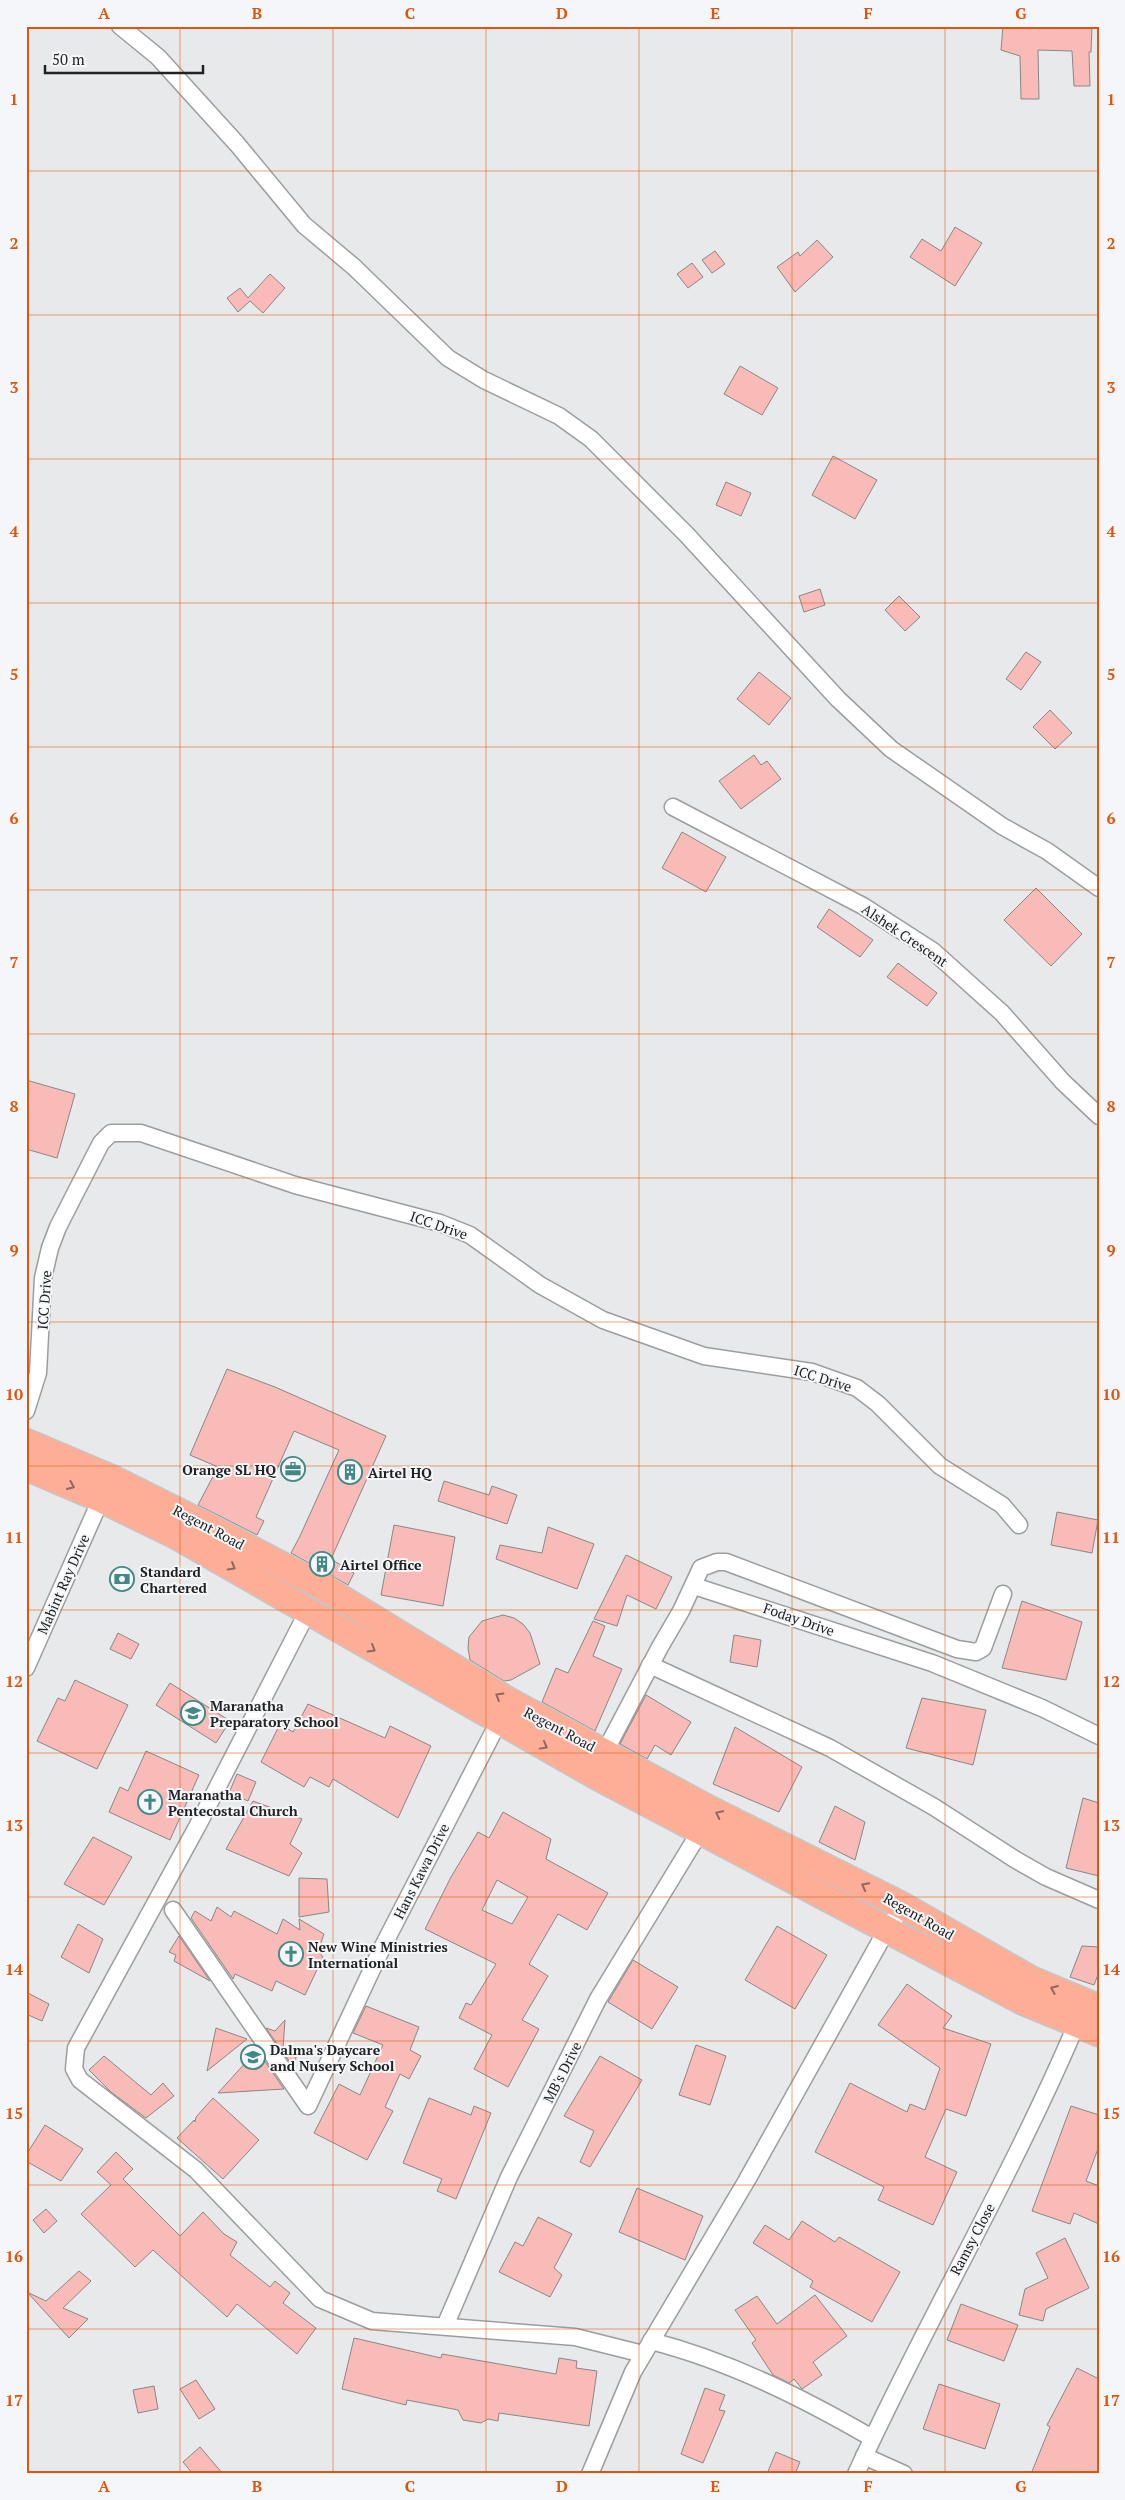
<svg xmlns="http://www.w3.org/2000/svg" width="1125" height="2500" viewBox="0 0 1125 2500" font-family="'PT Serif',serif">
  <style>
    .building { fill: #f8bbb7; stroke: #8a8786; fill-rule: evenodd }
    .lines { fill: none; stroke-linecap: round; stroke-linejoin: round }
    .street-casing { stroke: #9b9d9f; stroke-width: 19 }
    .primary-casing { stroke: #c5c6c6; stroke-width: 29 }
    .street { stroke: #fff; stroke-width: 16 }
    .primary { stroke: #feae97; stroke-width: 26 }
    .oneway { stroke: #90685d }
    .grid { fill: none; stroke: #de560d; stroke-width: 1; stroke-opacity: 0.55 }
    .labels { text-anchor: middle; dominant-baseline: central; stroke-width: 4; stroke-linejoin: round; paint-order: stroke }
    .street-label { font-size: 14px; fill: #212223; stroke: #f4f6f9 }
    .poi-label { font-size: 14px; font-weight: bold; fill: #212223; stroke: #f4f6f9; text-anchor: start }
    .neatline { fill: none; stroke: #de560d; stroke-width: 2 }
    .grid-label { font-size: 16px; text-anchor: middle; font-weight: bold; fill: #de560d }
  </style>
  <rect width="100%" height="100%" fill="#e7e9eb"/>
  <!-- building -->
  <g class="building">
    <path d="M 1003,26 L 1092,26 L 1091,52 L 1089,52 L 1090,86 L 1074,86 L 1072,51 L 1038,50 L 1039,99 L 1021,99 L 1020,56 L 1001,50 Z"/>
    <path d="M 955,227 L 982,243 L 955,286 L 910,257 L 922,239 L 941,251 Z"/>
    <path d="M 817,240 L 833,257 L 795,292 L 777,267 L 798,252 L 800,256 Z"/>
    <path d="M 715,251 L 725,264 L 712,273 L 702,260 Z"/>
    <path d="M 692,263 L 703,277 L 688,288 L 677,274 Z"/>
    <path d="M 270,274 L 285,288 L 263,313 L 250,301 L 238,312 L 227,298 L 240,288 L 248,298 Z"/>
    <path d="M 740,366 L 778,388 L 762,415 L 724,394 Z"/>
    <path d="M 833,456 L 877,480 L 855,519 L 812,495 Z"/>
    <path d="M 726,482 L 751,493 L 741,516 L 716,505 Z"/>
    <path d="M 820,589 L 825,605 L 804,612 L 799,596 Z"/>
    <path d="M 899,596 L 920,617 L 905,631 L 885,610 Z"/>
    <path d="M 1026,652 L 1041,662 L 1021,690 L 1006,679 Z"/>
    <path d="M 759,672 L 791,698 L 769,725 L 737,699 Z"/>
    <path d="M 1050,710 L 1072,733 L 1055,749 L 1033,727 Z"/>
    <path d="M 754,755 L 761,765 L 767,761 L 781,779 L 741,809 L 719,781 Z"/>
    <path d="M 682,832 L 726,857 L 706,892 L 662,868 Z"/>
    <path d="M 1036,888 L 1082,934 L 1051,966 L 1004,920 Z"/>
    <path d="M 829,909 L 873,940 L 860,957 L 817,927 Z"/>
    <path d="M 898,963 L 937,993 L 927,1006 L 887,977 Z"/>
    <path d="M 26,1080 L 75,1094 L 57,1158 L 26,1149 Z"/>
    <path d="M 227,1369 L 275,1387 L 386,1436 L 331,1559 L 354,1573 L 348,1585 L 291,1553 L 300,1536 L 339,1450 L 294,1431 L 256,1517 L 264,1521 L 257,1535 L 198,1505 L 218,1467 L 190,1455 Z"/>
    <path d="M 444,1481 L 489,1495 L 492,1486 L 517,1495 L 507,1524 L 438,1501 Z"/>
    <path d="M 1057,1512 L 1098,1520 L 1092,1553 L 1051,1545 Z"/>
    <path d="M 394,1525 L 455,1537 L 443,1606 L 381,1595 Z"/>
    <path d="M 548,1527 L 594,1544 L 577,1589 L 496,1559 L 500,1545 L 542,1553 Z"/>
    <path d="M 626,1555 L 672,1577 L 656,1609 L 627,1595 L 617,1626 L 594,1619 Z"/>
    <path d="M 1022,1601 L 1082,1622 L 1066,1680 L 1002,1668 Z"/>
    <path d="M 503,1615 L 514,1618 L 523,1624 L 530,1633 L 540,1664 L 511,1680 L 504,1681 L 470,1660 L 468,1648 L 469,1637 L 482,1621 Z"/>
    <path d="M 593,1621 L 605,1626 L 593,1656 L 622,1669 L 595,1731 L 542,1702 L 556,1668 L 568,1673 Z"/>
    <path d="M 118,1633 L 139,1644 L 131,1659 L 110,1649 Z"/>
    <path d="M 734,1635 L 761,1640 L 757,1667 L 730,1662 Z"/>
    <path d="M 75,1680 L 128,1705 L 97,1769 L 37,1741 L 58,1698 L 65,1701 Z"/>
    <path d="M 170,1683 L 230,1721 L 216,1743 L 156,1705 Z"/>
    <path d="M 646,1695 L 691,1722 L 671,1755 L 655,1745 L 647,1759 L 620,1744 Z"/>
    <path d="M 922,1698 L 986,1710 L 973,1765 L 906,1748 Z"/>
    <path d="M 308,1704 L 385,1738 L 390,1726 L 431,1746 L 398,1818 L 333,1779 L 329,1787 L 310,1777 L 304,1787 L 261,1762 L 280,1724 L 293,1732 Z"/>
    <path d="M 735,1727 L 802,1767 L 779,1812 L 713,1784 Z"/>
    <path d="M 146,1751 L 199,1775 L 170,1840 L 109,1812 L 120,1787 L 128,1791 Z"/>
    <path d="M 237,1774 L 256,1782 L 248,1801 L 229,1793 Z"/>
    <path d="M 1083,1798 L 1099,1803 L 1099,1876 L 1066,1868 Z"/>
    <path d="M 253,1801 L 302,1819 L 290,1844 L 302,1853 L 289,1876 L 226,1849 Z"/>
    <path d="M 835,1806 L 865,1822 L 855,1860 L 819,1842 Z"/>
    <path d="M 503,1812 L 551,1839 L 546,1859 L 608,1893 L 587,1930 L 558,1914 L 529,1964 L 548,1976 L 522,2020 L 539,2029 L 508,2087 L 474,2069 L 492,2035 L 459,2018 L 466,2003 L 471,2005 L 496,1964 L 425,1929 L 451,1877 L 478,1832 L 489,1838 ZM 497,1880 L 528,1897 L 512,1924 L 482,1910 Z"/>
    <path d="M 93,1837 L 132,1857 L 104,1905 L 64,1884 Z"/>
    <path d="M 299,1878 L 327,1879 L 329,1912 L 299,1917 Z"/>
    <path d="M 217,1907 L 231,1917 L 234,1911 L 277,1934 L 283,1919 L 300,1930 L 299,1919 L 324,1934 L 318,1951 L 323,1957 L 305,1995 L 276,1981 L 272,1991 L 235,1974 L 233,1979 L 191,1918 L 195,1911 L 211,1921 Z"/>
    <path d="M 78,1924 L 103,1939 L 89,1973 L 61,1957 Z"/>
    <path d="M 777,1926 L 827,1955 L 795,2009 L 745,1980 Z"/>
    <path d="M 179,1936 L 210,1981 L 174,1961 L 176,1955 L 169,1952 Z"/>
    <path d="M 1082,1946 L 1099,1947 L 1099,1972 L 1094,1985 L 1070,1977 Z"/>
    <path d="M 633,1960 L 678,1987 L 652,2029 L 608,2002 Z"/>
    <path d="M 907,1984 L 952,2016 L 943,2028 L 991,2044 L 966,2116 L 946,2109 L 925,2157 L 957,2172 L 933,2225 L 878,2200 L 884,2187 L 815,2152 L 850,2083 L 907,2112 L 910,2104 L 925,2110 L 940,2068 L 878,2025 Z"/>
    <path d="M 26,1992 L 49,2004 L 42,2021 L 26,2014 Z"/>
    <path d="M 366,2006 L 419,2027 L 410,2050 L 421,2056 L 409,2079 L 400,2074 L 385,2107 L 393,2111 L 367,2160 L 314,2133 L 339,2084 L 360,2095 L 383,2045 L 353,2033 Z"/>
    <path d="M 285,2020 L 283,2048 L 298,2047 L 294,2068 L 266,2028 L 275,2031 Z"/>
    <path d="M 216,2028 L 247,2039 L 207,2071 Z"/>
    <path d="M 696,2045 L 726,2056 L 710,2105 L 679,2095 Z"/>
    <path d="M 257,2050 L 284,2089 L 218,2093 Z"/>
    <path d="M 104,2056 L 151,2095 L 163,2083 L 174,2096 L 146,2118 L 111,2092 L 89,2070 Z"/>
    <path d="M 600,2056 L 642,2080 L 590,2167 L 580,2162 L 594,2131 L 564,2116 Z"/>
    <path d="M 213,2098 L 259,2140 L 223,2179 L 177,2138 L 194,2120 L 195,2122 L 196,2117 Z"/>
    <path d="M 429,2098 L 471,2115 L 474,2106 L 491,2113 L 456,2199 L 437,2191 L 442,2179 L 403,2163 Z"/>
    <path d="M 1071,2106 L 1099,2115 L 1099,2146 L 1086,2181 L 1099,2186 L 1099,2224 L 1074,2213 L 1070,2224 L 1032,2211 Z"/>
    <path d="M 45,2125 L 83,2149 L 61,2181 L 26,2161 L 26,2155 Z"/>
    <path d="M 116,2152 L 133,2169 L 123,2179 L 180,2236 L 203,2212 L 224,2234 L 237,2242 L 230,2255 L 270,2287 L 275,2281 L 290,2293 L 283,2303 L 316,2328 L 297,2354 L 237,2304 L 227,2317 L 153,2250 L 135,2267 L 81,2214 L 111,2185 L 97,2172 Z"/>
    <path d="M 637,2188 L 703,2216 L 685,2260 L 619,2232 Z"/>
    <path d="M 46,2209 L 57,2221 L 44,2233 L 33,2220 Z"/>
    <path d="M 538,2217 L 572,2234 L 554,2268 L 562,2275 L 550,2297 L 499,2272 L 515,2242 L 523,2246 Z"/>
    <path d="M 802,2221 L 835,2242 L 839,2237 L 900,2272 L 872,2322 L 810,2287 L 813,2281 L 753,2243 L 765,2225 L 789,2240 Z"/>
    <path d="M 1065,2238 L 1089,2288 L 1046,2309 L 1043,2321 L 1019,2315 L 1025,2289 L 1048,2278 L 1036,2253 Z"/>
    <path d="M 79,2271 L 91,2281 L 63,2308 L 88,2319 L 69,2338 L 27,2292 L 46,2301 Z"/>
    <path d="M 815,2295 L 847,2336 L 813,2362 L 822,2375 L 802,2389 L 794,2379 L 789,2383 L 773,2375 L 752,2343 L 756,2340 L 735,2310 L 757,2296 L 777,2324 Z"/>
    <path d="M 961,2304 L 1018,2325 L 1004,2361 L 947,2340 Z"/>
    <path d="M 354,2338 L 441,2358 L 442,2354 L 556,2374 L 559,2358 L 577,2361 L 576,2368 L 597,2371 L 589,2426 L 499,2413 L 498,2421 L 488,2419 L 481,2423 L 463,2420 L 458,2410 L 407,2400 L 406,2405 L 342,2389 Z"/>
    <path d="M 1077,2368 L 1099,2379 L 1099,2474 L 1031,2474 L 1050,2427 L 1047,2425 Z"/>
    <path d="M 196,2380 L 215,2409 L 199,2419 L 180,2389 Z"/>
    <path d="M 939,2384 L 1000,2404 L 985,2449 L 923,2429 Z"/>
    <path d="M 154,2386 L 158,2409 L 138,2413 L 133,2390 Z"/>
    <path d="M 705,2388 L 725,2395 L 719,2410 L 725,2411 L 703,2463 L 681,2454 Z"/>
    <path d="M 200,2447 L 223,2474 L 193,2474 L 183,2462 Z"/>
    <path d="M 776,2452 L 800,2462 L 795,2474 L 767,2474 Z"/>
  </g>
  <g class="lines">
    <defs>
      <g id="street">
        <path d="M 120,26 L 158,57 L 237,144 L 304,225 L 354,267 L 448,358 L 484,380 L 559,416 L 591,439 L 686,534 L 838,699 L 891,749 L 1002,826 L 1047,851 L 1099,888"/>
        <path d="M 673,807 L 863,906 L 933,951 L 1002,1013 L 1063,1082 L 1099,1116"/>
        <path d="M 26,1411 L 38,1373 L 43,1278 L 50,1248 L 58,1227 L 101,1143 L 111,1133 L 141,1133 L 295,1185 L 440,1223 L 470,1235 L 540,1285 L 603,1320 L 704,1356 L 812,1372 L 857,1388 L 878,1404 L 940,1466 L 1002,1505 L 1019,1525"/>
        <path d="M 694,1586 L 932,1663 L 1042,1708 L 1099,1736"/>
        <path d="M 308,1611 L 198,1825 L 76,2048 L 74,2069 L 80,2080 L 196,2170 L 320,2299 L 372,2321 L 575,2337 L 643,2354"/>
        <path d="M 650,1665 L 830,1748 L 934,1807 L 1016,1860 L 1046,1877 L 1099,1900"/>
        <path d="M 26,1668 L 101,1499"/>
        <path d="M 600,1761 L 660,1647 L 681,1611 L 701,1568 L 717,1562 L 726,1562 L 957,1649 L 976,1652 L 983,1648 L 1003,1594"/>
        <path d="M 173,1910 L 308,2106 L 381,1950 L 499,1721"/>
        <path d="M 445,2326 L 509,2177 L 598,1999 L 701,1830"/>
        <path d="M 651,2341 C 729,2361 803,2398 872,2438"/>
        <path d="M 864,2456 L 904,2474"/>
        <path d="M 590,2474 L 633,2372 L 747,2180 L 886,1931 L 903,1906"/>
        <path d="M 856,2474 C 927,2319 1014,2173 1080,2016"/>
      </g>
      <g id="primary">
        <path d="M 26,1442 L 111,1478 L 207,1526 L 321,1586 L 507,1700 L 709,1809 L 903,1906 L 1032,1980 L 1099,2008"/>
        <path d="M 26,1467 L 101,1499 L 175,1535 L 598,1777 L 1022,2001 L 1099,2033"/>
      </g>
    </defs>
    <!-- street casing -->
    <use href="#street" class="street-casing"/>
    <!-- primary casing -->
    <use href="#primary" class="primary-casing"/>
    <!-- street -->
    <use href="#street" class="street"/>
    <!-- primary -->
    <use href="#primary" class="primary"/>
  </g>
  <!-- one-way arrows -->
  <defs><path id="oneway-chevron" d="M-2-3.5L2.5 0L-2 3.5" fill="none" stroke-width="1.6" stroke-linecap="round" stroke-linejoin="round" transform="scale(1.25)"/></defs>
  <g class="oneway">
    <use href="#oneway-chevron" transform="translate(71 1486) rotate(24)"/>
    <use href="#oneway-chevron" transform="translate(232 1567) rotate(30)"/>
    <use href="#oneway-chevron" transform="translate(372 1649) rotate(30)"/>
    <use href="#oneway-chevron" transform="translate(499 1696) rotate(-149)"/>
    <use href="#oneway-chevron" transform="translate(544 1746) rotate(29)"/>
    <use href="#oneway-chevron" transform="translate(719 1814) rotate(-154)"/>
    <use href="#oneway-chevron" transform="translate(865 1886) rotate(-152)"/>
    <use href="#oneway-chevron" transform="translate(1054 1989) rotate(-157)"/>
  </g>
  <!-- grid -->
  <path class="grid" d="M 180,26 L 180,2474M 333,26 L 333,2474M 486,26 L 486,2474M 639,26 L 639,2474M 792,26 L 792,2474M 945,26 L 945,2474M 26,171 L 1099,171M 26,315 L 1099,315M 26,459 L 1099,459M 26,603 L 1099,603M 26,747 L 1099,747M 26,890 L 1099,890M 26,1034 L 1099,1034M 26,1178 L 1099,1178M 26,1322 L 1099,1322M 26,1466 L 1099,1466M 26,1610 L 1099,1610M 26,1753 L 1099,1753M 26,1897 L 1099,1897M 26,2041 L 1099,2041M 26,2185 L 1099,2185M 26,2329 L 1099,2329"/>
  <!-- icons -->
  <defs>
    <symbol id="office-ring" viewBox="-11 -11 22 22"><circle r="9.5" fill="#f4f6f9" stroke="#428985" stroke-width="1.5"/><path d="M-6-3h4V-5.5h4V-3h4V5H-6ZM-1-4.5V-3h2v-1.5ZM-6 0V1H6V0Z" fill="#428985"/></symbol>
    <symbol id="building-ring" viewBox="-11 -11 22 22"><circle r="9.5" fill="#f4f6f9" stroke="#428985" stroke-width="1.5"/><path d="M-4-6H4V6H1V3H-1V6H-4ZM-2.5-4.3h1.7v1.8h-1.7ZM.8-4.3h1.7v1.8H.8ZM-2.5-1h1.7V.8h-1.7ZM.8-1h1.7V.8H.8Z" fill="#428985"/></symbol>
    <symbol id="bank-ring" viewBox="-11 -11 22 22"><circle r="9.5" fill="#f4f6f9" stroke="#428985" stroke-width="1.5"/><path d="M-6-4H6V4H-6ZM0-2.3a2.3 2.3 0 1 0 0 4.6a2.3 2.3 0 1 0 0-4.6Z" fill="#428985"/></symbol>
    <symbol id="school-ring" viewBox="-11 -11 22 22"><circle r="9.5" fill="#f4f6f9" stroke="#428985" stroke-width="1.5"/><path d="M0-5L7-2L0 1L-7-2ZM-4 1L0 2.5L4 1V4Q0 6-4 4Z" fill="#428985"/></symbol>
    <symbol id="church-ring" viewBox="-11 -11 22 22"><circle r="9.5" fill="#f4f6f9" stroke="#428985" stroke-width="1.5"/><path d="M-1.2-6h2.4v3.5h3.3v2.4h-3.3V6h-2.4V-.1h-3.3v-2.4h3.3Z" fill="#428985"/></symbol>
  </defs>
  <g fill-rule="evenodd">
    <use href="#office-ring" x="279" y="1455" width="28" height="28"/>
    <use href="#building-ring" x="336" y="1458" width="28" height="28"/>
    <use href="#building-ring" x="308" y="1550" width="28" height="28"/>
    <use href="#bank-ring" x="108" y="1565" width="28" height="28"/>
    <use href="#school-ring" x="179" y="1699" width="28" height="28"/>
    <use href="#church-ring" x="136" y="1788" width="28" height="28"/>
    <use href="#church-ring" x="277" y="1940" width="28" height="28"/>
    <use href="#school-ring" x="239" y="2043" width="28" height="28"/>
  </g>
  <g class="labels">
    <!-- street labels -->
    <g class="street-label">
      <text transform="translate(905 935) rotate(34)">Alshek Crescent</text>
      <text transform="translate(439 1225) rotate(19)">ICC Drive</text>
      <text transform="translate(44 1300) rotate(-86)">ICC Drive</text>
      <text transform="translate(823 1378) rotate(17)">ICC Drive</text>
      <text transform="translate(209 1527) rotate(28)">Regent Road</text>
      <text transform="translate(63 1584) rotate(-66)">Mabint Ray Drive</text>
      <text transform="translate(799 1619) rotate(19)">Foday Drive</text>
      <text transform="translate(560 1729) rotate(28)">Regent Road</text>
      <text transform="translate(421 1871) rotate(-63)">Hans Kawa Drive</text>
      <text transform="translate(919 1916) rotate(30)">Regent Road</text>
      <text transform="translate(562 2072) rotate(-63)">MB's Drive</text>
      <text transform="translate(972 2239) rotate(-62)">Ramsy Close</text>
    </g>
    <!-- poi labels -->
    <g class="poi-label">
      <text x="276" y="1469" text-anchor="end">Orange SL HQ</text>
      <text x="368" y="1472">Airtel HQ</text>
      <text x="340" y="1564">Airtel Office</text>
      <text x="140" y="1571">Standard<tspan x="140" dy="16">Chartered</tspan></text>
      <text x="210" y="1705">Maranatha<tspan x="210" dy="16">Preparatory School</tspan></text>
      <text x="168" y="1794">Maranatha<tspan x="168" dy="16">Pentecostal Church</tspan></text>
      <text x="308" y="1946">New Wine Ministries<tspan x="308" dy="16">International</tspan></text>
      <text x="270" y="2049">Dalma's Daycare<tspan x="270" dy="16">and Nusery School</tspan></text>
    </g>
  </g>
  <!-- border -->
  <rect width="1125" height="2500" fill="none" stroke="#f4f6f9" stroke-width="55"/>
  <!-- scale -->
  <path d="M45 65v8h158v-8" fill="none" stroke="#212223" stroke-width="2.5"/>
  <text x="52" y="65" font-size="15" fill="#212223" stroke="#f4f6f9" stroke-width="4" paint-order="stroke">50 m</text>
  <rect x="28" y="28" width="1070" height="2444" class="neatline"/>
  <g class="grid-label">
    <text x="104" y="19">A</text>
    <text x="257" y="19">B</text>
    <text x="410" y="19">C</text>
    <text x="562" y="19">D</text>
    <text x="715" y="19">E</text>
    <text x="868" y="19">F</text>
    <text x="1021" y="19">G</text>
    <text x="14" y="105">1</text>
    <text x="1111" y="105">1</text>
    <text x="14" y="249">2</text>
    <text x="1111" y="249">2</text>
    <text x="14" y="393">3</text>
    <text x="1111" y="393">3</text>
    <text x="14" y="537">4</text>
    <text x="1111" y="537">4</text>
    <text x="14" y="680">5</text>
    <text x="1111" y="680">5</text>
    <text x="14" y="824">6</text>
    <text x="1111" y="824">6</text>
    <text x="14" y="968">7</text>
    <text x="1111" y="968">7</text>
    <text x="14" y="1112">8</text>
    <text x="1111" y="1112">8</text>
    <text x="14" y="1256">9</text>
    <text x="1111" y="1256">9</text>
    <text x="14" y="1400">10</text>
    <text x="1111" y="1400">10</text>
    <text x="14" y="1543">11</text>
    <text x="1111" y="1543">11</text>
    <text x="14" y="1687">12</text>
    <text x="1111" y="1687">12</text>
    <text x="14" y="1831">13</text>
    <text x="1111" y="1831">13</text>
    <text x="14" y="1975">14</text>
    <text x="1111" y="1975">14</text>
    <text x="14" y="2119">15</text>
    <text x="1111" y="2119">15</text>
    <text x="14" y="2262">16</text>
    <text x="1111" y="2262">16</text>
    <text x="14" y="2406">17</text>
    <text x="1111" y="2406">17</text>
    <text x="104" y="2492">A</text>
    <text x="257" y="2492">B</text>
    <text x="410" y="2492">C</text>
    <text x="562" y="2492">D</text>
    <text x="715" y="2492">E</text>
    <text x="868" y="2492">F</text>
    <text x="1021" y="2492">G</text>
  </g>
</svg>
